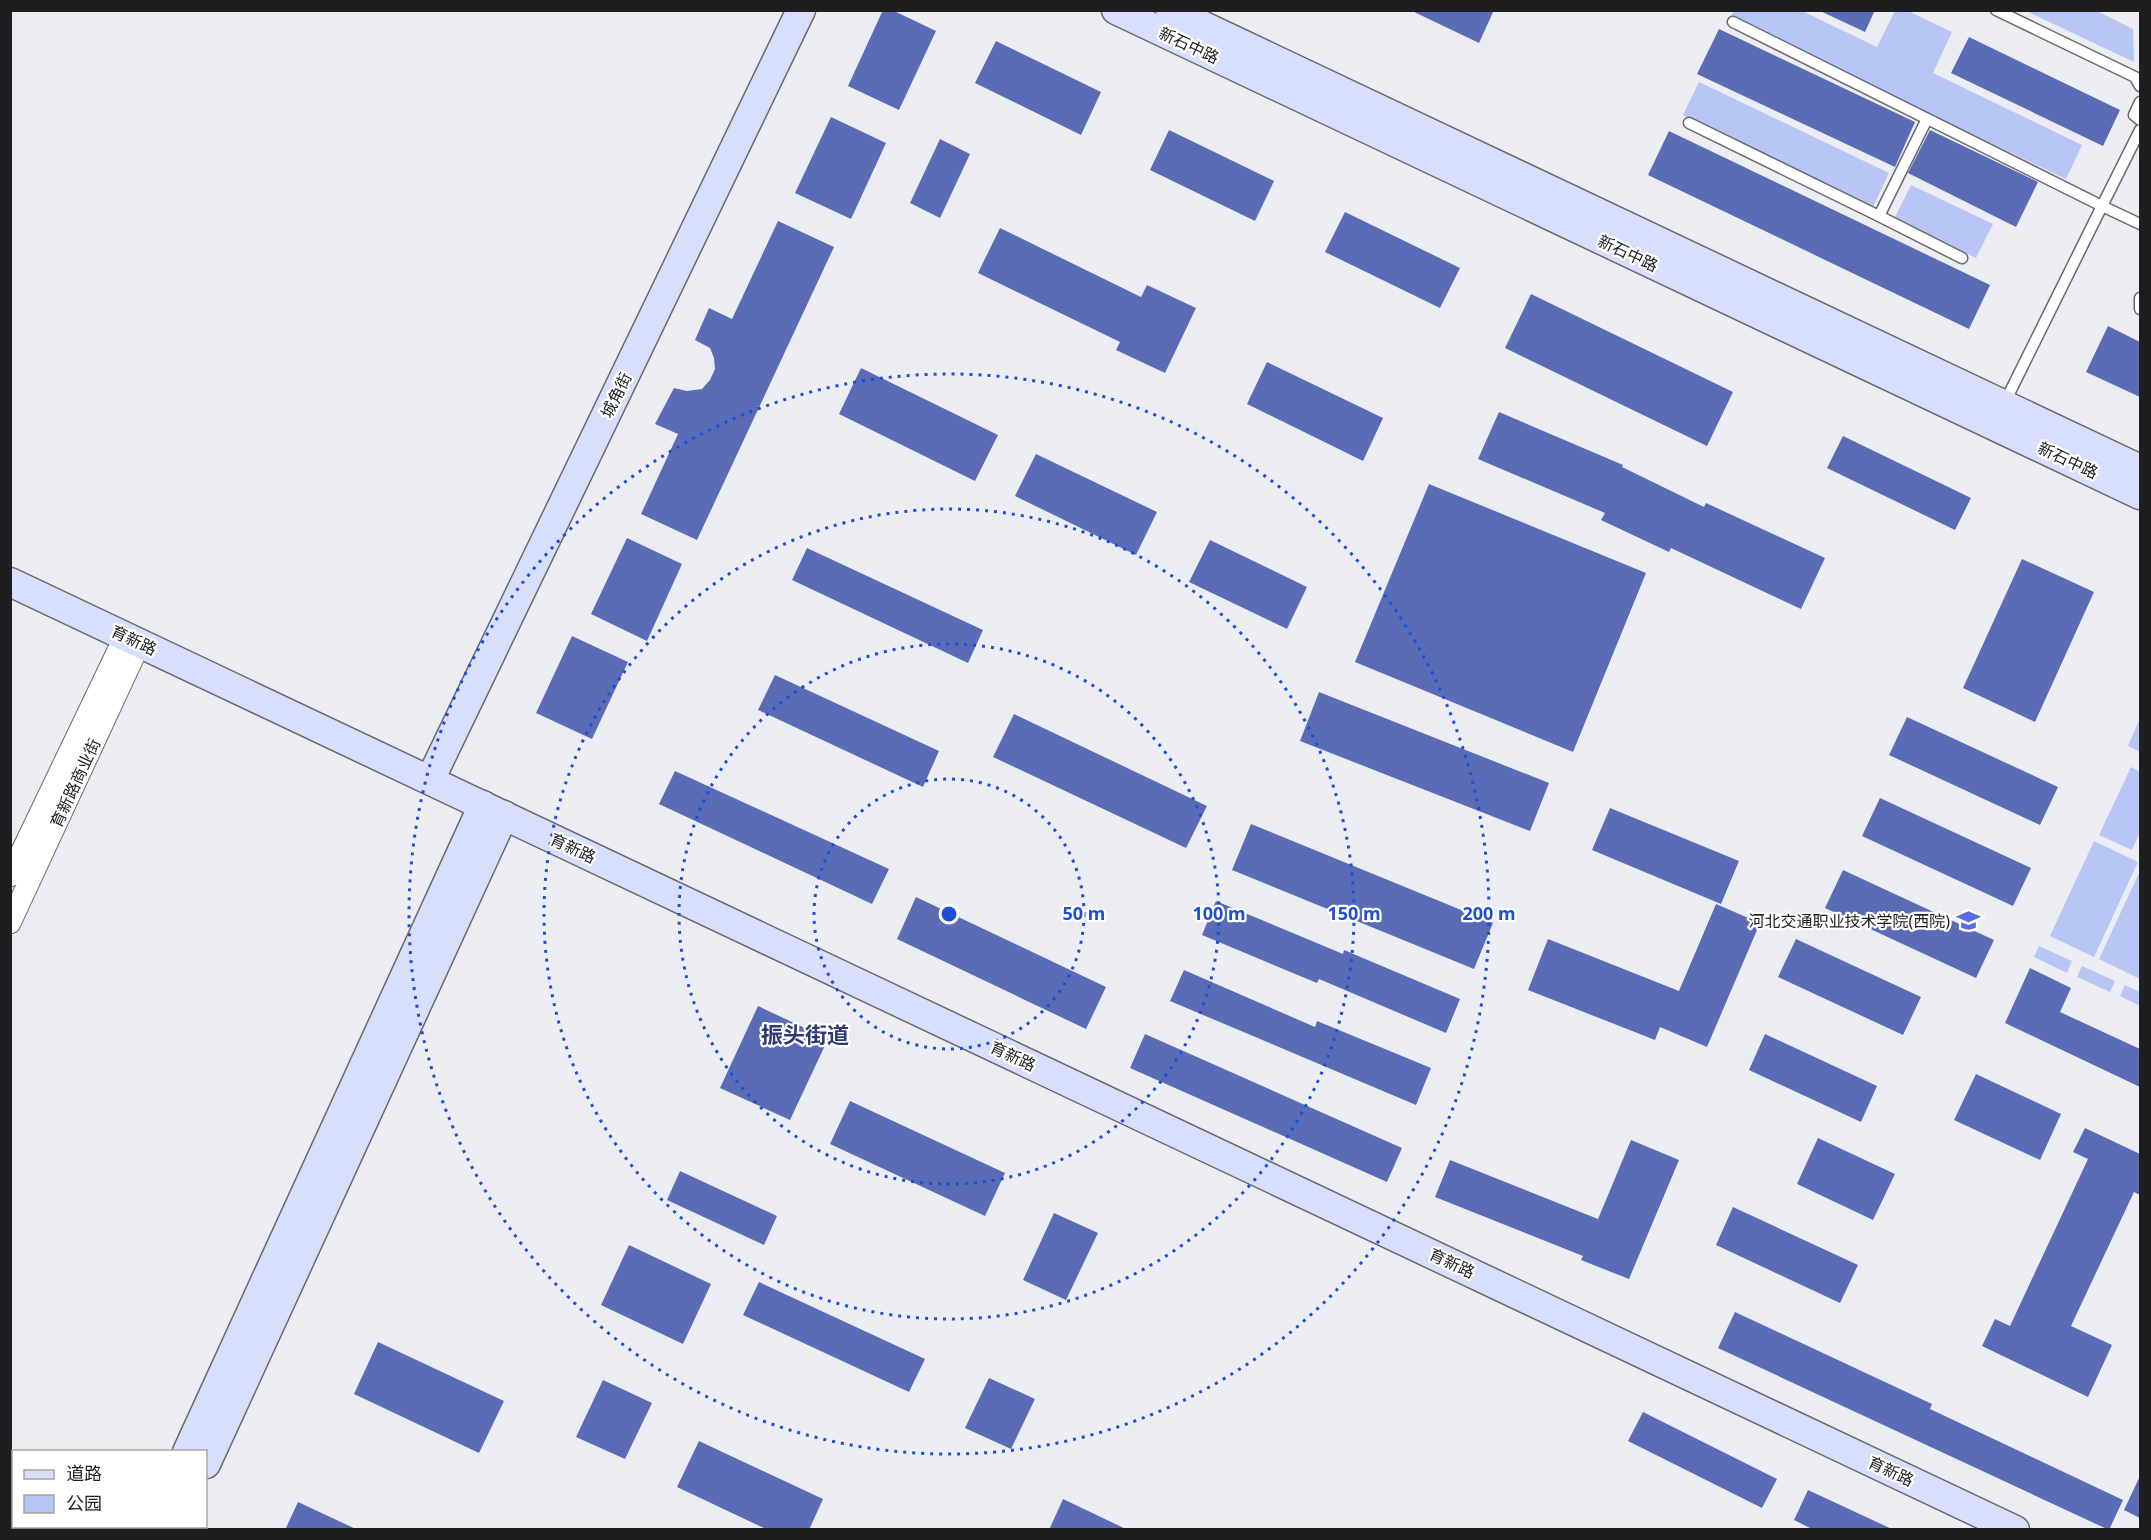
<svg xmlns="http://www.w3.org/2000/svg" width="2151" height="1540" viewBox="0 0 2151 1540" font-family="'Noto Sans','Noto Sans SC',sans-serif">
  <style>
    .green { fill: #b8c6f5 }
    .building { fill: #5b6cb6 }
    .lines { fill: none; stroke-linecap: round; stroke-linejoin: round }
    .lane-casing { stroke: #686a6f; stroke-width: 13 }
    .street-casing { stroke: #686a6f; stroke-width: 23 }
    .secondary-casing { stroke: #686a6f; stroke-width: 31 }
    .lane { stroke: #fff; stroke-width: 10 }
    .street { stroke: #fff; stroke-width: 21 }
    .secondary { stroke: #d8dffc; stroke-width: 28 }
    .ring { fill: none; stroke: #1d4ed8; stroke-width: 3; stroke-dasharray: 3 6 }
    .labels { text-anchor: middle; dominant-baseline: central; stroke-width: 4.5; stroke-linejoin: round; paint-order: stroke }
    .street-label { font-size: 16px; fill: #1d1e20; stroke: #fff }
    .poi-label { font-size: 16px; fill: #1d1e20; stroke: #fff; text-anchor: end }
    .district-label { font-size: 22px; font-weight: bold; fill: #2e3a74; stroke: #fff }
    .centre { fill: #1d4ed8; stroke: #fff; stroke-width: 3 }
    .ring-label { font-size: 18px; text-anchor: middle; font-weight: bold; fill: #1d4ed8; stroke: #fff; stroke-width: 4.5; stroke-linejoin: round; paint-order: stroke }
  </style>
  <rect width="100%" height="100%" fill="#ebedf3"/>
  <!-- green -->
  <g class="green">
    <path d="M 1734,11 L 1802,11 L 1877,47 L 1895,11 L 1908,11 L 1952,32 L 1933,73 L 2082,145 L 2066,179 L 1730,18 Z"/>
    <path d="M 2026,11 L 2097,11 L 2133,29 L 2134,62 Z"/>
    <path d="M 1699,82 L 1889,173 L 1873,207 L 1683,115 Z"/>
    <path d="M 1911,185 L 1993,224 L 1976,258 L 1894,219 Z"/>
    <path d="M 2140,718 L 2140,752 L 2128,746 Z"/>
    <path d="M 2131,767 L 2140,772 L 2140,832 L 2132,850 L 2099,835 Z"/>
    <path d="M 2094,841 L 2138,862 L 2094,957 L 2050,936 Z"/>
    <path d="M 2140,871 L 2140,979 L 2099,959 Z"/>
    <path d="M 2039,946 L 2072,961 L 2067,973 L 2034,957 Z"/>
    <path d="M 2082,966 L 2115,981 L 2110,992 L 2077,977 Z"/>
    <path d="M 2125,985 L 2140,992 L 2140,1006 L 2120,996 Z"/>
  </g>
  <!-- building -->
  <g class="building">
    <path d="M 883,10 L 892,10 L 936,31 L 899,110 L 848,86 Z"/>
    <path d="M 1410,10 L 1494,10 L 1479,43 Z"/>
    <path d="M 1818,10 L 1875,10 L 1865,32 Z"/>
    <path d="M 1719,29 L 1915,122 L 1895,167 L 1697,74 Z"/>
    <path d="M 1969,37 L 2120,110 L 2103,146 L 1951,73 Z"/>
    <path d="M 996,41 L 1101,92 L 1081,135 L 975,83 Z"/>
    <path d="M 831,117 L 886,143 L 851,219 L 795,193 Z"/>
    <path d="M 1169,130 L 1274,181 L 1255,221 L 1150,170 Z"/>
    <path d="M 1930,130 L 2038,182 L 2016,227 L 1908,173 Z"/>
    <path d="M 1669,131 L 1990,285 L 1969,329 L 1648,175 Z"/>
    <path d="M 940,139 L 970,154 L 940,218 L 910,203 Z"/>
    <path d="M 1345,212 L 1460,268 L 1440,308 L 1325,252 Z"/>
    <path d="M 778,221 L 834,247 L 697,540 L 641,514 L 678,434 L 655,424 L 674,388 L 687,391 L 702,389 L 710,380 L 715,369 L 714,358 L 710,348 L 695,340 L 709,308 L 732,319 Z"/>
    <path d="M 1000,228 L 1141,297 L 1147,285 L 1196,308 L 1165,373 L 1116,350 L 1120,342 L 978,273 Z"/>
    <path d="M 1531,294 L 1733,392 L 1707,446 L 1505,348 Z"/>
    <path d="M 2108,326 L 2140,342 L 2140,397 L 2086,372 Z"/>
    <path d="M 1267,362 L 1383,418 L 1363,461 L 1247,404 Z"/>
    <path d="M 861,368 L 998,435 L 975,481 L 839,414 Z"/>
    <path d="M 1499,412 L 1623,465 L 1622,467 L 1704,507 L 1706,503 L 1825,558 L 1801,609 L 1671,548 L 1669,552 L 1601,520 L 1605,513 L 1478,459 Z"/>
    <path d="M 1843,436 L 1971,498 L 1955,530 L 1827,468 Z"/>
    <path d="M 1036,454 L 1157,512 L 1136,555 L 1015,496 Z"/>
    <path d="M 1429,484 L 1646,573 L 1573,752 L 1355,662 Z"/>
    <path d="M 627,538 L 682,564 L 647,641 L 591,614 Z"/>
    <path d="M 1210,540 L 1307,587 L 1287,629 L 1189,582 Z"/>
    <path d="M 807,548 L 983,630 L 968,663 L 792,580 Z"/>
    <path d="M 2022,559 L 2094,592 L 2035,722 L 1963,688 Z"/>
    <path d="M 572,636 L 628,662 L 592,739 L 536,713 Z"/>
    <path d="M 775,675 L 939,751 L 923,787 L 758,710 Z"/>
    <path d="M 1319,692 L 1549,783 L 1530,831 L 1300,741 Z"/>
    <path d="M 1014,714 L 1207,806 L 1186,848 L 993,757 Z"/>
    <path d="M 1907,717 L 2058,787 L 2040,825 L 1889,755 Z"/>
    <path d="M 675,771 L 889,869 L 872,904 L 659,804 Z"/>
    <path d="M 1880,798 L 2031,868 L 2013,906 L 1862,836 Z"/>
    <path d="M 1610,808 L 1739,861 L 1721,904 L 1592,850 Z"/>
    <path d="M 1251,824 L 1493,923 L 1474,969 L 1232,870 Z"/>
    <path d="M 1843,870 L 1994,940 L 1976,978 L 1825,908 Z"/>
    <path d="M 916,897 L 1106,987 L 1086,1029 L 897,939 Z"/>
    <path d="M 1216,901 L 1343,954 L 1344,950 L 1460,999 L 1446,1033 L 1319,979 L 1317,983 L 1202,935 Z"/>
    <path d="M 1716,904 L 1760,923 L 1707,1047 L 1660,1027 L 1655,1040 L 1528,990 L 1548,939 L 1679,991 Z"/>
    <path d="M 1796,939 L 1921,997 L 1903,1035 L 1778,977 Z"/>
    <path d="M 2030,968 L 2071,988 L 2060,1012 L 2140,1049 L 2140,1087 L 2005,1023 Z"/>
    <path d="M 1184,970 L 1315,1027 L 1317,1021 L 1431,1068 L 1416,1105 L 1170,1001 Z"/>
    <path d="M 758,1006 L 828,1039 L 790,1120 L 720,1088 Z"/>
    <path d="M 1145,1034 L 1402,1148 L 1387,1182 L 1130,1068 Z"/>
    <path d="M 1765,1034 L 1877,1086 L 1861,1122 L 1749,1070 Z"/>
    <path d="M 1976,1074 L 2061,1114 L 2040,1160 L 1954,1120 Z"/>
    <path d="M 850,1101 L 1005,1173 L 985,1216 L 830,1144 Z"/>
    <path d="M 2085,1128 L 2140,1154 L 2140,1195 L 2134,1192 L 2071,1326 L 2112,1345 L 2088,1397 L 1982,1346 L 1995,1319 L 2010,1326 L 2088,1159 L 2073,1152 Z"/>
    <path d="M 1818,1138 L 1895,1174 L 1873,1220 L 1797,1184 Z"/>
    <path d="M 1631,1140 L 1679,1160 L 1629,1279 L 1581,1260 L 1583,1256 L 1435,1197 L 1450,1160 L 1598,1219 Z"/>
    <path d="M 680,1171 L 777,1216 L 764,1245 L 667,1200 Z"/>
    <path d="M 1733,1207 L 1858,1265 L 1840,1303 L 1716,1245 Z"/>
    <path d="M 1054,1213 L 1098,1233 L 1066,1300 L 1023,1280 Z"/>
    <path d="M 629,1245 L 711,1284 L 683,1344 L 601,1305 Z"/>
    <path d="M 759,1282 L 925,1359 L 909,1392 L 743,1315 Z"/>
    <path d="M 1735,1312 L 1932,1404 L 1930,1409 L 2123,1500 L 2109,1530 L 1718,1348 Z"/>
    <path d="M 378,1342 L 504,1401 L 479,1453 L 354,1394 Z"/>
    <path d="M 989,1378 L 1035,1399 L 1011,1449 L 965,1428 Z"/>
    <path d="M 603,1380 L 652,1403 L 625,1459 L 576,1437 Z"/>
    <path d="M 1643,1412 L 1777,1479 L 1762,1508 L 1628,1441 Z"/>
    <path d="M 699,1441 L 823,1499 L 809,1530 L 768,1530 L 677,1487 Z"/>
    <path d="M 2140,1476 L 2140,1518 L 2124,1510 Z"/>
    <path d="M 1808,1490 L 1894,1530 L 1814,1530 L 1794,1520 Z"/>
    <path d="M 1063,1499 L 1128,1530 L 1049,1530 Z"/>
    <path d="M 298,1502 L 358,1530 L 285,1530 Z"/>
  </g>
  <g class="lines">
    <defs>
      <g id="lane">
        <path d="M 1996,10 L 2135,77 L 2140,86"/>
        <path d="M 1733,22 L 2102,206 L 2140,130"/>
        <path d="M 2140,102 L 2134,115 L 2140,120"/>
        <path d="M 1927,119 L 1879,216 L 1962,258"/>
        <path d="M 1689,123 L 1879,216"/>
        <path d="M 2140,298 L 2140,309"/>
        <path d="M 2004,404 L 2102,206 L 2140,224"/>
      </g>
      <g id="street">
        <path d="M 10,876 L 125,636"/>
        <path d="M 10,923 L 140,643"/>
      </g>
      <g id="secondary">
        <path d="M 1116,10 L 2140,495"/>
        <path d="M 1170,10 L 2140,469"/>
        <path d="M 10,582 L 2015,1530"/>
        <path d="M 430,780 L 801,10"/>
        <path d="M 187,1452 L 483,805"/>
        <path d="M 206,1464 L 504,815"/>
        <path d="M 151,1530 L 152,1526"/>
        <path d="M 176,1530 L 177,1526"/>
      </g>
    </defs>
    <!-- lane casing -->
    <use href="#lane" class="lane-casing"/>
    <!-- street casing -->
    <use href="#street" class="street-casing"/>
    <!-- secondary casing -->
    <use href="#secondary" class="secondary-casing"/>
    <!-- lane -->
    <use href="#lane" class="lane"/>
    <!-- street -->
    <use href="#street" class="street"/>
    <!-- secondary -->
    <use href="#secondary" class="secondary"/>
  </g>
  <!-- distance rings -->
  <g class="ring">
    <circle cx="949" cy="914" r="135"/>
    <circle cx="949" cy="914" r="270"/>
    <circle cx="949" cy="914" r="405"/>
    <circle cx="949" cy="914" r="540"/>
  </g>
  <!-- icons -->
  <defs>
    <symbol id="university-bare" viewBox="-9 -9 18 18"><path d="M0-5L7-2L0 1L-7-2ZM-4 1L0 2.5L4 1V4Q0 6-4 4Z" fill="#596de3" stroke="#fff" stroke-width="2.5" paint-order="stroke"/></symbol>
  </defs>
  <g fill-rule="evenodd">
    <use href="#university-bare" x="1952" y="904" width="33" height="33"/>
  </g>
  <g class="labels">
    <!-- street labels -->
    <g class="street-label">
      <text transform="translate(1189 45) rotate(25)">新石中路</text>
      <text transform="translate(1628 253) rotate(25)">新石中路</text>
      <text transform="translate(616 395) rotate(-64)">城角街</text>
      <text transform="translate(2068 460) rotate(25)">新石中路</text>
      <text transform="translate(134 640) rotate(25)">育新路</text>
      <text transform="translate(75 783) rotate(-65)">育新路商业街</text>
      <text transform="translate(573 848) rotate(25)">育新路</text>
      <text transform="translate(1013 1056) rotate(25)">育新路</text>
      <text transform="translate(1452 1263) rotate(25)">育新路</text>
      <text transform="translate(1891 1471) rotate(25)">育新路</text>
    </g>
    <!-- poi labels -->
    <g class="poi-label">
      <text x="1950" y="921">河北交通职业技术学院(西院)</text>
    </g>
    <!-- district labels -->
    <g class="district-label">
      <text x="805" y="1034">振头街道</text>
    </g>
  </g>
  <circle cx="949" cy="914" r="9" class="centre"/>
  <g class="ring-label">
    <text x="1084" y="920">50 m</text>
    <text x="1219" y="920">100 m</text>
    <text x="1354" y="920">150 m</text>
    <text x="1489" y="920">200 m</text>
  </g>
  <!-- border -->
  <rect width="2151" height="1540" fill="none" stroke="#1d1e20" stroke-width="24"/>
  <!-- legend -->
  <rect x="12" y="1450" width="195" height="78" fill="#ffffff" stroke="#a5a5a6" stroke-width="1.5"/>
  <rect x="24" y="1470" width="30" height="9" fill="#d8dffc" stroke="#a5a5a6" stroke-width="1.5"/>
  <text x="66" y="1480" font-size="18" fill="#1d1e20">道路</text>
  <rect x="24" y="1495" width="30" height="18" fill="#b8c6f5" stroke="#a5a5a6" stroke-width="1.5"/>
  <text x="66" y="1510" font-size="18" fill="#1d1e20">公园</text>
</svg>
